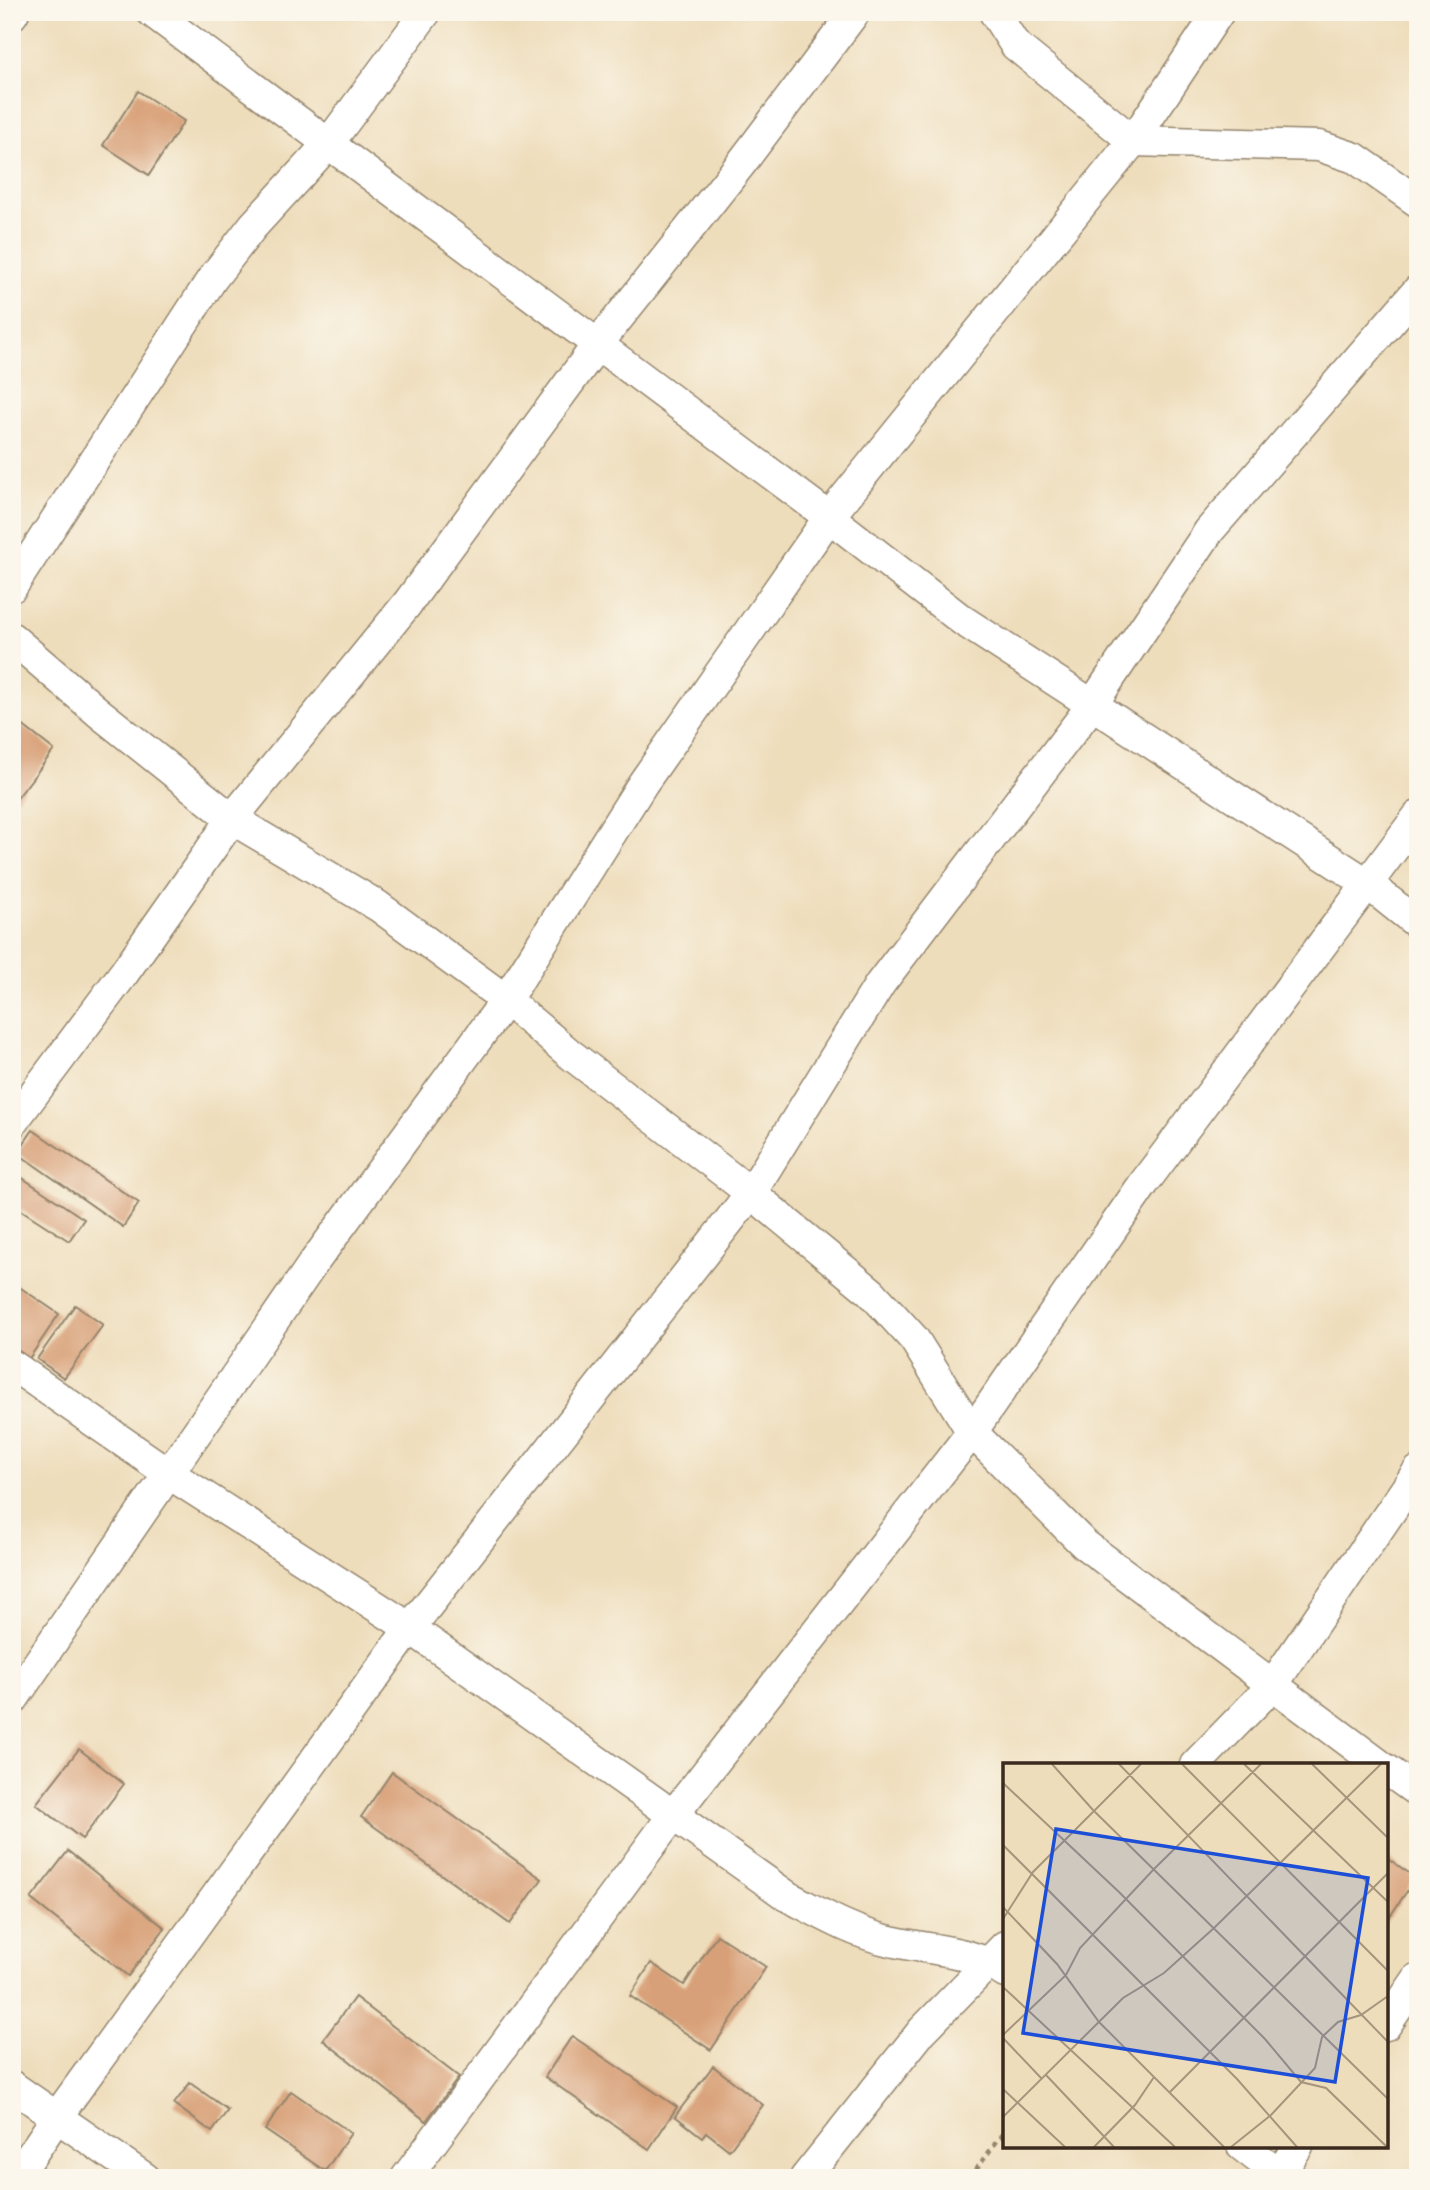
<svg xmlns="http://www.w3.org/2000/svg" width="1430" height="2190" viewBox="0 0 1430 2190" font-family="'IM FELL French Canon',serif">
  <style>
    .building { fill: #d8a078 }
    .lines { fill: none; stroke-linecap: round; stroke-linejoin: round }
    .minor-casing { stroke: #94846c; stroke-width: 33 }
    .path { stroke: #94846c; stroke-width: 4.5; stroke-dasharray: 5 5; stroke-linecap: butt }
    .minor { stroke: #fff; stroke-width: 30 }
    .inset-road { fill: none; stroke: #a6957c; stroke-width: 2 }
    .view { fill: #1d4ed8; fill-opacity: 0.15; stroke: #1d4ed8; stroke-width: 3.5 }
    .inset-edge { fill: none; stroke: #3b2a1e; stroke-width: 3.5 }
  </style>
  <rect width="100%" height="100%" fill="#fbf7ec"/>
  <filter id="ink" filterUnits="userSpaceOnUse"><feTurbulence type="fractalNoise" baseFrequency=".0143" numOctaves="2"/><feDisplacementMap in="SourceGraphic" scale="14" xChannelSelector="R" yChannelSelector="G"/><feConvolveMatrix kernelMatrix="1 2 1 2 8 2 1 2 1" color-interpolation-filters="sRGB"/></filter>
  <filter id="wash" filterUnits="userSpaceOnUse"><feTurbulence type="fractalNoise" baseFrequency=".00686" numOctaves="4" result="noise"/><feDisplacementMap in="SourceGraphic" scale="28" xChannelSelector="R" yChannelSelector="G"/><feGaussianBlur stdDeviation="1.57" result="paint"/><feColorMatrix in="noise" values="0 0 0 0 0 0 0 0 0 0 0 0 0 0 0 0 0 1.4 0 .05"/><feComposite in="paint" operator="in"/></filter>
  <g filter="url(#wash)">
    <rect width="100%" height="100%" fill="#edb"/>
    <g id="blocks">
      <!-- building -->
      <g class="building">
        <path d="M 138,91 L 184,121 L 149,175 L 103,145 Z"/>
        <path d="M 12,717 L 54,750 L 15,801 L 12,799 Z"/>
        <path d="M 33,1130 L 139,1203 L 123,1227 L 17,1153 Z"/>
        <path d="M 12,1171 L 84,1219 L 69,1241 L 12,1204 Z"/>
        <path d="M 12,1282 L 59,1314 L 18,1375 L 12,1371 Z"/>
        <path d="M 75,1305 L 103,1325 L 64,1378 L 37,1359 Z"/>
        <path d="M 79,1749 L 124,1784 L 82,1839 L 36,1804 Z"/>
        <path d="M 392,1772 L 542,1879 L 510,1924 L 361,1817 Z"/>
        <path d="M 68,1851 L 165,1928 L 128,1976 L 31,1899 Z"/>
        <path d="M 1386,1857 L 1416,1878 L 1386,1922 Z"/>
        <path d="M 717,1935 L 766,1967 L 711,2050 L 630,1996 L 651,1963 L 684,1985 Z"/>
        <path d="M 355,1997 L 459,2077 L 426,2121 L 323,2040 Z"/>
        <path d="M 572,2036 L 677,2107 L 649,2149 L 545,2077 Z"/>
        <path d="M 713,2066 L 763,2105 L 729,2150 L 706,2132 L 702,2137 L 675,2116 Z"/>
        <path d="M 190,2083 L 228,2110 L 212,2132 L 174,2104 Z"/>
        <path d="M 291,2091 L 351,2133 L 325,2171 L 265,2130 Z"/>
      </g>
    </g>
  </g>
  <g filter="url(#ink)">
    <use href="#blocks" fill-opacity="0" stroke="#94846c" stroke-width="2"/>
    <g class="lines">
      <defs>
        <g id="minor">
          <path d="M 152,12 L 829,517 L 962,620 L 1368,884 L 1418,924"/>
          <path d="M 994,12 L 1015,45 L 1133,141 L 1319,146 L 1355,158 L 1418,202"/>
          <path d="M 12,15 L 14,12"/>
          <path d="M 12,587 L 212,279 L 253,226 L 329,143 L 426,12"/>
          <path d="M 12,638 L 98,712 L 232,819 L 378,906 L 506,1000 L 570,1054 L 751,1193 L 871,1292 L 914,1339 L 972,1432 L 1084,1544 L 1380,1765"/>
          <path d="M 12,1123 L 124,973 L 232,819 L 407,604 L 597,345 L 740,165 L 855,12"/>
          <path d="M 12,1365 L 168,1473 L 410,1628 L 787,1896 C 820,1913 850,1931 886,1940 C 924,1950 972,1949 1005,1973"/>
          <path d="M 12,1701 L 312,1265 L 506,1000 L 643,783 L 829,517 L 1133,141 L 1219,12"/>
          <path d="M 1195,1765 L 1272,1686 L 1418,1471"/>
          <path d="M 1386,1769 L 1418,1792"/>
          <path d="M 1386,2025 L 1418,1978"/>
          <path d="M 12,2086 L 145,2178"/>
          <path d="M 1242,2146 L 1284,2178"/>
          <path d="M 16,2178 L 56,2118 L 410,1628 L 751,1193 L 880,984 L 1092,705 L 1209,531 L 1418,290"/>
          <path d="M 406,2178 L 674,1814 L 972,1432 L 1144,1183 L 1418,816"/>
          <path d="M 805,2178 L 922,2031 L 1005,1946"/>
          <path d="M 1277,2178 L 1298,2146"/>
        </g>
      </defs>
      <!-- minor casing -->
      <use href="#minor" class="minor-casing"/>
      <!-- path -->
      <path class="path" d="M 970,2178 L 1005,2130"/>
      <!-- minor -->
      <use href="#minor" class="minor"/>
    </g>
  </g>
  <!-- overview -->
  <g transform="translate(1003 1763)">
    <rect width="385" height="385" fill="#edb"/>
    <path class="inset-road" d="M 49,1 L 90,47 L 385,336M 116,1 L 385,279M 179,1 L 385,208M 241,1 L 385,139M 309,1 L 385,75M 0,20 L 116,129 L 262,276 L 298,319 L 323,325 L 384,384M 0,82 L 234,316 L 294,384M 0,144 L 54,201 L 96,259 L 221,384M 0,156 L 30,109 L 138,1M 0,224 L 172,384M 0,272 L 63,212 L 77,185 L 151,106 L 258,1M 0,275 L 39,316M 43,312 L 111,384M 0,326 L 62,384M 166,330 L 385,110M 0,354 L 120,235 L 161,210 L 211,165 L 378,1M 91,384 L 132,342 L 151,314M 228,384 L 268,352 L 312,305 L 319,274 L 335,259 L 358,252 L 385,233"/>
    <path class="view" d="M 53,66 L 365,115 L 332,319 L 20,270 Z"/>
    <rect width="385" height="385" class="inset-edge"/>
  </g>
  <!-- margin -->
  <rect width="1430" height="2190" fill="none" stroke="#fbf7ec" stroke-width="42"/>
</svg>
